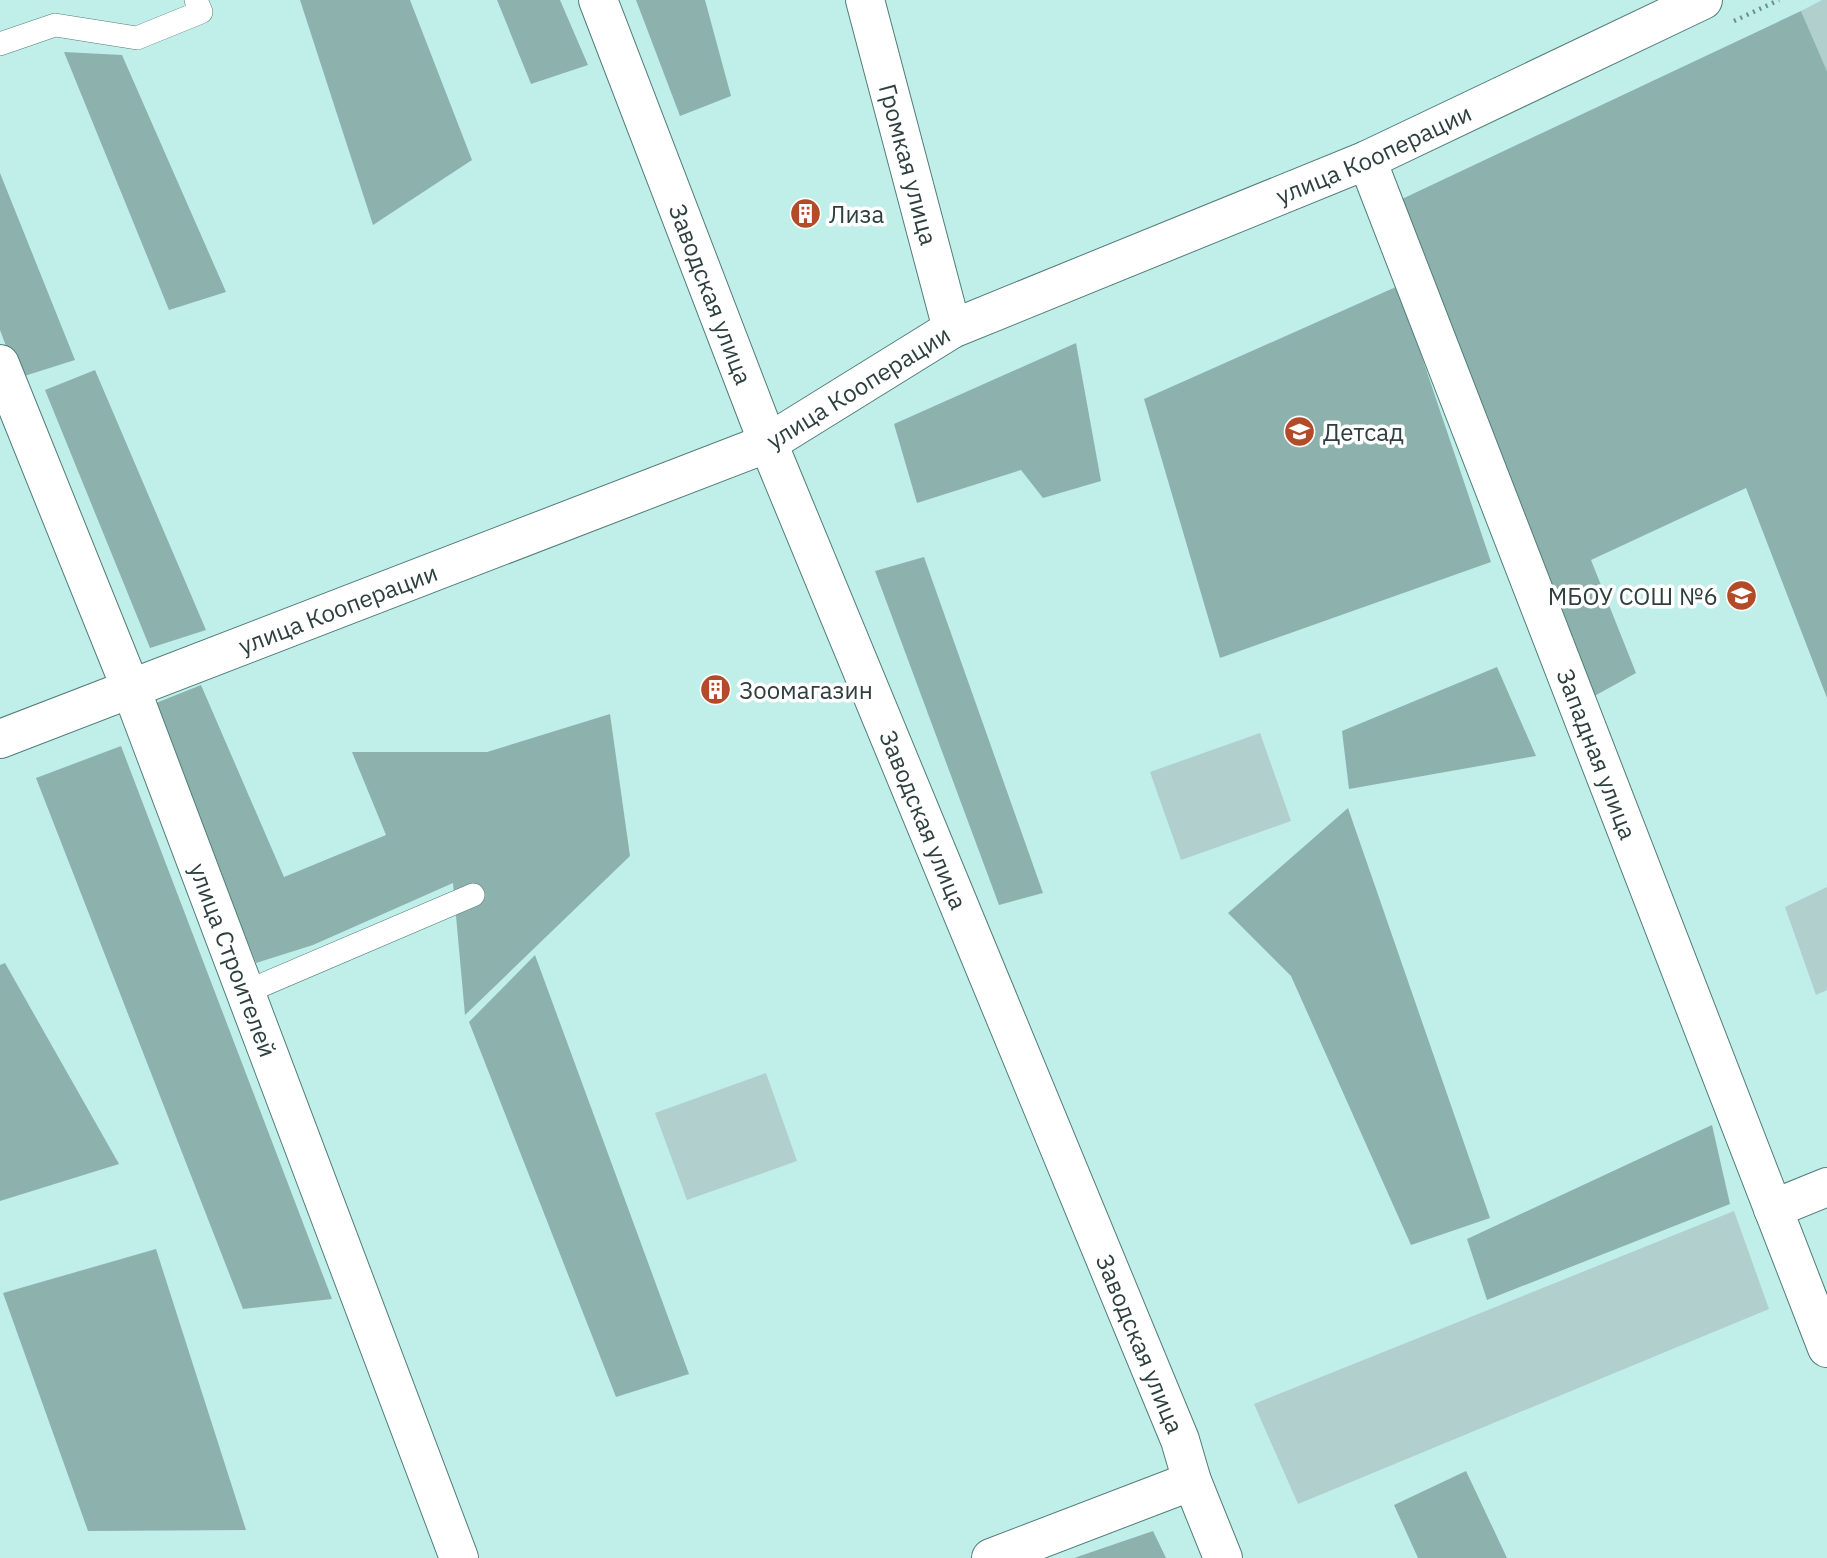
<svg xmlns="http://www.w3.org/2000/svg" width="1827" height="1558" viewBox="0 0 1827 1558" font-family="'IBM Plex Sans',sans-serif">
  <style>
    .green { fill: #b1cfcc }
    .forest { fill: #8db2ae }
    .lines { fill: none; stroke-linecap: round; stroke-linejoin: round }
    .service-casing { stroke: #527d79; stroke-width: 24 }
    .minor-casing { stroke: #527d79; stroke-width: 40 }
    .path { stroke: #708f8b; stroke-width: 4.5; stroke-dasharray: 2 5; stroke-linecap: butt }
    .service { stroke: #fff; stroke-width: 23 }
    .minor { stroke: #fff; stroke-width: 38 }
    .labels { text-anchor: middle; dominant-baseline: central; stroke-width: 7; stroke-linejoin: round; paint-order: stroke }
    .street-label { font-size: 24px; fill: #2e403e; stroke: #fff }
    .poi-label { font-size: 24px; fill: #2e403e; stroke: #fff; text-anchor: start }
  </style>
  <rect width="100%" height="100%" fill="#c0eee9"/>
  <!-- green -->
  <g class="green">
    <path d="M 1822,0 L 1827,0 L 1827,71 L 1801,11 Z"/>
    <path d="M 1260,733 L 1291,821 L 1181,860 L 1150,772 Z"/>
    <path d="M 1827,887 L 1827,990 L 1816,995 L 1785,907 Z"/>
    <path d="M 766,1073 L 797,1161 L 687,1200 L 655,1113 Z"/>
    <path d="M 1734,1211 L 1769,1309 L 1298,1504 L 1254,1404 Z"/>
  </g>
  <!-- forest -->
  <g class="forest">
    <path d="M 300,0 L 410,0 L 472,160 L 373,225 Z"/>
    <path d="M 497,0 L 560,0 L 588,65 L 531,84 Z"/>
    <path d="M 636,0 L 705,0 L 731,96 L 680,116 Z"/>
    <path d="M 1801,11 L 1827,71 L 1827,698 L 1746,488 L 1591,560 L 1636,673 L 1589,699 L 1402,199 Z"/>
    <path d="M 64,52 L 122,55 L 226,292 L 169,310 Z"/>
    <path d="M 0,173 L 75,360 L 18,378 L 0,330 Z"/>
    <path d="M 1398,286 L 1491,562 L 1220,658 L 1144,399 Z"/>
    <path d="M 1076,343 L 1101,481 L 1043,498 L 1021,470 L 917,503 L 894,424 Z"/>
    <path d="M 95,370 L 206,630 L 150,648 L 45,390 Z"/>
    <path d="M 924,557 L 1043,893 L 999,905 L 875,571 Z"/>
    <path d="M 1497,667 L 1536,756 L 1349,789 L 1342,731 Z"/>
    <path d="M 201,685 L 284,877 L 386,835 L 352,752 L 487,752 L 610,714 L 630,856 L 465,1015 L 453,883 L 313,945 L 256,963 L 151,705 Z"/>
    <path d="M 121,746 L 332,1299 L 243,1309 L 36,778 Z"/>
    <path d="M 1348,808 L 1490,1218 L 1411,1245 L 1291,976 L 1228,913 Z"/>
    <path d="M 535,955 L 689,1374 L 616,1397 L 469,1022 Z"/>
    <path d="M 5,963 L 119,1164 L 0,1201 L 0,965 Z"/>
    <path d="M 1712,1125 L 1730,1204 L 1487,1300 L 1467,1239 Z"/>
    <path d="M 156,1249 L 246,1530 L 88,1531 L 3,1293 Z"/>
    <path d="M 1466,1471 L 1507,1558 L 1418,1558 L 1394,1505 Z"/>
    <path d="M 1153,1531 L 1166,1558 L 1074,1558 Z"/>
  </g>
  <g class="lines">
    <defs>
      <g id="service">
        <path d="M 0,44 L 55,25 L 137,38 L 201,12 L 196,0"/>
        <path d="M 246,992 L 473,895"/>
      </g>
      <g id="minor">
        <path id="s1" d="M 598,0 L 768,443 L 1180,1440 L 1192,1481 L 1223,1558"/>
        <path id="s2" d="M 865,0 L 952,329"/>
        <path id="s3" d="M 1367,160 L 1827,1348"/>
        <path id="s4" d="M 0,364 L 131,689 L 459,1558"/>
        <path id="s5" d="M 0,739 L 768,443 L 952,329 L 1367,160 L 1703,0"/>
        <path d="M 1773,1209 L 1827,1187"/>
        <path d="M 991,1558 L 1192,1481"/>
      </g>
    </defs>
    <!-- service casing -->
    <use href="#service" class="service-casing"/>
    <!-- minor casing -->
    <use href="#minor" class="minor-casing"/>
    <!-- path -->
    <path class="path" d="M 1734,21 L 1779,0"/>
    <!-- service -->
    <use href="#service" class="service"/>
    <!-- minor -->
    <use href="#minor" class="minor"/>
  </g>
  <!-- icons -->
  <defs>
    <symbol id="building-disc" viewBox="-11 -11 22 22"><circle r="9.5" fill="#b34b29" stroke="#fff"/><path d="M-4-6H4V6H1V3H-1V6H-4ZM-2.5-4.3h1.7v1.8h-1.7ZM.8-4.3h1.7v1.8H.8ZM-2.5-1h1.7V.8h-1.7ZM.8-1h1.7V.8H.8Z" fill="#fff"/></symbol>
    <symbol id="school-disc" viewBox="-11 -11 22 22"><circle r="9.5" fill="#b34b29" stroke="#fff"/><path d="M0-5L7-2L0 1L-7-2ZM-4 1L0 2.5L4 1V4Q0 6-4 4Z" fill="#fff"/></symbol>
  </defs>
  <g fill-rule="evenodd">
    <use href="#building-disc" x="788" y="196" width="35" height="35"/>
    <use href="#school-disc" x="1282" y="414" width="35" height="35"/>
    <use href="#school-disc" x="1724" y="578" width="35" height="35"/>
    <use href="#building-disc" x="698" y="672" width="35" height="35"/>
  </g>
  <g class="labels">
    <!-- street labels -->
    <g class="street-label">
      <text stroke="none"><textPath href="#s5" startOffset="1496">улица Кооперации</textPath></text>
      <text stroke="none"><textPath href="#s2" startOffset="170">Громкая улица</textPath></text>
      <text stroke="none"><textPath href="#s1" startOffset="315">Заводская улица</textPath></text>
      <text stroke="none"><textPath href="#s5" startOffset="929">улица Кооперации</textPath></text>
      <text stroke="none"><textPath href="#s5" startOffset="362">улица Кооперации</textPath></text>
      <text stroke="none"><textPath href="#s3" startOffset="637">Западная улица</textPath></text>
      <text stroke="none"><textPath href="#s1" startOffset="882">Заводская улица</textPath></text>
      <text stroke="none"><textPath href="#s4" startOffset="640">улица Строителей</textPath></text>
      <text stroke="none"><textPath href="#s1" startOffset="1449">Заводская улица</textPath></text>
    </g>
    <!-- poi labels -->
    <g class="poi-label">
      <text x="829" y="214">Лиза</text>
      <text x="1323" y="432">Детсад</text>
      <text x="1718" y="596" text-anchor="end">МБОУ СОШ №6</text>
      <text x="739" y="690">Зоомагазин</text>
    </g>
  </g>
</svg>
